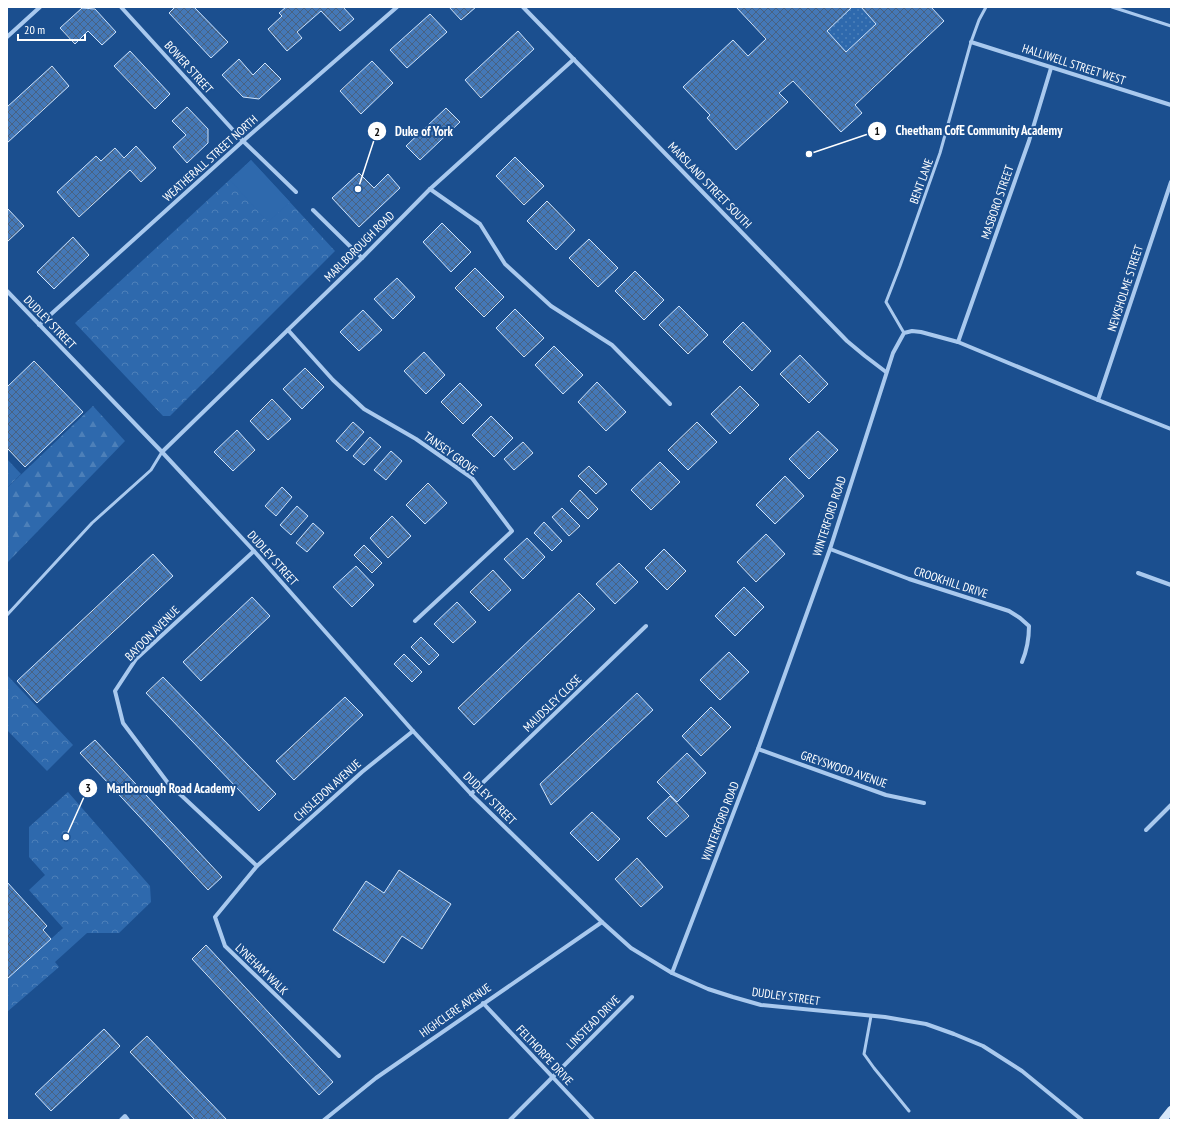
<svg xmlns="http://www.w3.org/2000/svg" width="1178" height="1127" viewBox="0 0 1178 1127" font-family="'PT Sans Narrow',sans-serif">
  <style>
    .grass { fill: url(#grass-dots) }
    .forest { fill: url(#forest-firs) }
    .park { fill: url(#park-crowns) }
    .pitch { fill: #2e69ad }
    .building { fill: url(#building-cross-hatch); stroke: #cfe3fa }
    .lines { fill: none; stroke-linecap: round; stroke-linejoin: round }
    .lane { stroke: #a9c9ee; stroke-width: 3 }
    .street { stroke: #a9c9ee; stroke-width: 4 }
    .secondary { stroke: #d6e6fa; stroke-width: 8 }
    .labels { text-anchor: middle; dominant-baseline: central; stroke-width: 4; stroke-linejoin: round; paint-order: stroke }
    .street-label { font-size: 12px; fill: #fff; stroke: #1b4f8f }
    .leader { fill: none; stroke: #fff; stroke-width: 1.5 }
    .callout-dot { fill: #fff; stroke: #1b4f8f; stroke-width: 1.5 }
    .mark-label { font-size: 12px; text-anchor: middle; font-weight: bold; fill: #111 }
    .callout-label { font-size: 13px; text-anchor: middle; font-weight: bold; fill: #fff; stroke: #1b4f8f; stroke-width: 4; stroke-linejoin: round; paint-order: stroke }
  </style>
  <defs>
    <pattern id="grass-dots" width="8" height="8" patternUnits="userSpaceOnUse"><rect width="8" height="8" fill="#2e69ad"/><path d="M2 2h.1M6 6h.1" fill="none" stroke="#4d80b9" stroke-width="1.8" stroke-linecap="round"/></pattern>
    <pattern id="forest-firs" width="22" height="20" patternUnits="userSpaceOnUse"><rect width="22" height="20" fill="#2e69ad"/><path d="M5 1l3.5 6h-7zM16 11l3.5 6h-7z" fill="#4d80b9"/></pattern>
    <pattern id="park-crowns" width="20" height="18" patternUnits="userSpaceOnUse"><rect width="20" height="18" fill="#2e69ad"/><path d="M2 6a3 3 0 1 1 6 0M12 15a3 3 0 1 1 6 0" fill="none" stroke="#4d80b9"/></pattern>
    <pattern id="building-cross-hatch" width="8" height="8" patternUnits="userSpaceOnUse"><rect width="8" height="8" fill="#4478b7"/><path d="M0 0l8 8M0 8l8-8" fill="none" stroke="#486282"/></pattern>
  </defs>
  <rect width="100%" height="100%" fill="#1b4f8f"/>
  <!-- grass -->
  <path class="grass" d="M 852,7 L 861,7 L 876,24 L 846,52 L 827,31 Z"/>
  <!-- forest -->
  <path class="forest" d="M 93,406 L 125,441 L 7,563 L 7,488 Z"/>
  <!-- park -->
  <g class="park">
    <path d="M 251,160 L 335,251 L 170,416 L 163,416 L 75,323 Z"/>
    <path d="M 7,459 L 21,474 L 7,488 Z"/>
    <path d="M 7,675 L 73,745 L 47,771 L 7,730 Z"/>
    <path d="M 68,792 L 150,886 L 151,902 L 119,933 L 87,933 L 55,962 L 59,967 L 7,1012 L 7,979 L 63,928 L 29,890 L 45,875 L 29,857 L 29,827 Z"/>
  </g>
  <!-- pitch -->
  <path class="pitch" d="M 251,160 L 290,202 L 268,222 L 230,180 Z"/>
  <!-- building -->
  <g class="building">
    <path d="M 175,7 L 194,7 L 228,42 L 211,58 L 169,13 Z"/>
    <path d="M 286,7 L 343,7 L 354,19 L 340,31 L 321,11 L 297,32 L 302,38 L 287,51 L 268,29 L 282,16 L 279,13 Z"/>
    <path d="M 449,7 L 476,7 L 461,20 Z"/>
    <path d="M 736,7 L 852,7 L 827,31 L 846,52 L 876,24 L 861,7 L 931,7 L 944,21 L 855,105 L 862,113 L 841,132 L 793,81 L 779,93 L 788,102 L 736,150 L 707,118 L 710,115 L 683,87 L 733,40 L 748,56 L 766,39 Z"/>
    <path d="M 82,8 L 95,9 L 116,32 L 102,45 L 88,31 L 75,44 L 60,28 Z"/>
    <path d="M 430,14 L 447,32 L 407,68 L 390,50 Z"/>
    <path d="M 518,31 L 534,49 L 481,98 L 465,80 Z"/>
    <path d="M 130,51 L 170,94 L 155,109 L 114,66 Z"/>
    <path d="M 239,59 L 253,75 L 265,63 L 281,79 L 259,99 L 243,97 L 222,75 Z"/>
    <path d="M 372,61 L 393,83 L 361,114 L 340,91 Z"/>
    <path d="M 52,66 L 69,86 L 7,143 L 7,107 Z"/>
    <path d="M 187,107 L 208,129 L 208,143 L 187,163 L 173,147 L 186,135 L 172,121 Z"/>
    <path d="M 446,108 L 460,122 L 420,160 L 406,146 Z"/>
    <path d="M 136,146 L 156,168 L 141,182 L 130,170 L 79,217 L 57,192 L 96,156 L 101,161 L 115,148 L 124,158 Z"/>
    <path d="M 515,157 L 544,186 L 524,205 L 496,176 Z"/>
    <path d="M 359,173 L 374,188 L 388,174 L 400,188 L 359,227 L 332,198 Z"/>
    <path d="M 547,201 L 575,230 L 556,250 L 527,221 Z"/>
    <path d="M 7,208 L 24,226 L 7,242 Z"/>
    <path d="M 442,223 L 471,252 L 451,272 L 423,242 Z"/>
    <path d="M 73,237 L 89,255 L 54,289 L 37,272 Z"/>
    <path d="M 589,239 L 618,268 L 598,287 L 569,258 Z"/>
    <path d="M 475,268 L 504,297 L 484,317 L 455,288 Z"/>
    <path d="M 635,271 L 664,300 L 644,320 L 615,291 Z"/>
    <path d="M 397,278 L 415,297 L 393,319 L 374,299 Z"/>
    <path d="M 679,306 L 708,335 L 688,354 L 659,325 Z"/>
    <path d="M 515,309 L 544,338 L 524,357 L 496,328 Z"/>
    <path d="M 363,310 L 382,330 L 359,351 L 340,332 Z"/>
    <path d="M 743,322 L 771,351 L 752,371 L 723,342 Z"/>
    <path d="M 554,346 L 583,375 L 563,394 L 535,365 Z"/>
    <path d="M 424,352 L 445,375 L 426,394 L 404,371 Z"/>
    <path d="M 800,355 L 828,384 L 809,403 L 780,374 Z"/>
    <path d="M 34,361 L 83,412 L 25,467 L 7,448 L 7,387 Z"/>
    <path d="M 305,368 L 324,387 L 302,409 L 283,389 Z"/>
    <path d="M 597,382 L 626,412 L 606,431 L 578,402 Z"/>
    <path d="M 460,383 L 482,405 L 463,424 L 441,402 Z"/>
    <path d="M 740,386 L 759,405 L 730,434 L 711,414 Z"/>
    <path d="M 272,399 L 291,419 L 268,440 L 250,421 Z"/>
    <path d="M 491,416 L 513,438 L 494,457 L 472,435 Z"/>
    <path d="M 353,422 L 364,432 L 347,451 L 336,441 Z"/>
    <path d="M 697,422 L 717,442 L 688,470 L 668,450 Z"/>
    <path d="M 237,430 L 255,450 L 233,471 L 214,452 Z"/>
    <path d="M 818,431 L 838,450 L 809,479 L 789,459 Z"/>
    <path d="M 370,437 L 381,447 L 364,465 L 353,456 Z"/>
    <path d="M 523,442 L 533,453 L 514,470 L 504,459 Z"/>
    <path d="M 391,451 L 402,461 L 386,480 L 374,470 Z"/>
    <path d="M 660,462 L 680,482 L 651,510 L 631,490 Z"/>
    <path d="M 589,466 L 607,484 L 596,494 L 578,476 Z"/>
    <path d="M 785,476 L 804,496 L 775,524 L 756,505 Z"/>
    <path d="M 428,483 L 447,503 L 425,524 L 406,505 Z"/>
    <path d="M 282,487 L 292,497 L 276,516 L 265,506 Z"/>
    <path d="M 580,490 L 598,509 L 588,519 L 570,501 Z"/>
    <path d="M 297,506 L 308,516 L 291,535 L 280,525 Z"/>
    <path d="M 562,508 L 580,526 L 569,536 L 552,517 Z"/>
    <path d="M 392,516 L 411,536 L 388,558 L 370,538 Z"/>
    <path d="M 544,522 L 562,541 L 552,551 L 534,533 Z"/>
    <path d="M 313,523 L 324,533 L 307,552 L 296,543 Z"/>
    <path d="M 766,534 L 785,554 L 756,582 L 737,562 Z"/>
    <path d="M 527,538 L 545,557 L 523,579 L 504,559 Z"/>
    <path d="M 364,545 L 382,563 L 372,573 L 354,555 Z"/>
    <path d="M 664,549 L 686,571 L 667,590 L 645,568 Z"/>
    <path d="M 153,554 L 173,576 L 37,703 L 17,681 Z"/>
    <path d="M 619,563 L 638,582 L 615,604 L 596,584 Z"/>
    <path d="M 356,566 L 374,585 L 352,607 L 333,587 Z"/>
    <path d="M 493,570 L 511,590 L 489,611 L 470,592 Z"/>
    <path d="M 744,587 L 764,607 L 735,636 L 715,616 Z"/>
    <path d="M 579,593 L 595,609 L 474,725 L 458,708 Z"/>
    <path d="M 252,597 L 270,616 L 201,681 L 183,662 Z"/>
    <path d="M 457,602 L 476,622 L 453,643 L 434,624 Z"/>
    <path d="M 421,637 L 439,655 L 429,665 L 411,647 Z"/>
    <path d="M 729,652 L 749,672 L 720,700 L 700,680 Z"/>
    <path d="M 404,654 L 422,672 L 412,682 L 394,664 Z"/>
    <path d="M 163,677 L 276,794 L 259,811 L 146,693 Z"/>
    <path d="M 637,693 L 653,710 L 551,805 L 540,784 Z"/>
    <path d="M 345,697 L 363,715 L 294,780 L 276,761 Z"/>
    <path d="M 711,707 L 731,727 L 701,756 L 682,736 Z"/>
    <path d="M 95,740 L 222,877 L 208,890 L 80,753 Z"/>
    <path d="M 687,753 L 706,773 L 677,802 L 657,782 Z"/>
    <path d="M 670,796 L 689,816 L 666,837 L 647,818 Z"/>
    <path d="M 592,812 L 620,839 L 598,861 L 570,833 Z"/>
    <path d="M 637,858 L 663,887 L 641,907 L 615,879 Z"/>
    <path d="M 399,870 L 451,904 L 422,949 L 402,936 L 384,963 L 333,930 L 366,881 L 384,893 Z"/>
    <path d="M 7,882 L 47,926 L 43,930 L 51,939 L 7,979 Z"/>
    <path d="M 206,945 L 333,1082 L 319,1095 L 192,959 Z"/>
    <path d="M 104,1029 L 120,1046 L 51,1111 L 35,1094 Z"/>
    <path d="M 147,1036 L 227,1120 L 195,1120 L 130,1052 Z"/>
  </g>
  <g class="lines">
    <!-- lane -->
    <g class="lane">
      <path d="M 1112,7 L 1171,26"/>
      <path d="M 904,333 L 886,302 L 900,266 L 940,153 L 971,42 L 979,20 L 986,7"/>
      <path d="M 7,615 L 92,523 L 151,470 L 162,452"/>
      <path d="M 871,1016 L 864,1054 L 874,1068 L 909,1111"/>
    </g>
    <!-- street -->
    <g class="street">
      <path d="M 121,7 L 243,141 L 296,192"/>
      <path d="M 523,7 L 847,341 L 865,356 L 886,372"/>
      <path d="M 7,37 L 40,7"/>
      <path d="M 971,42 L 1171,105"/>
      <path d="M 430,189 L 480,224 L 505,264 L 551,306 L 612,345 L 670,404"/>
      <path d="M 313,210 L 362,258"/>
      <path d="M 7,291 L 162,452 L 254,551 L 413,731 L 471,794 L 602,922 L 631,948 L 672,973 L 708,989 L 733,997 L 761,1005 L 885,1017 L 926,1024 L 954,1034 L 983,1046 L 1022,1071 L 1082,1120"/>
      <path d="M 39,325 L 243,141 L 397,7"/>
      <path d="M 288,330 L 333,380 L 364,409 L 416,439 L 472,478 L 512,531 L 415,621"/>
      <path d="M 958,342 L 1029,141 L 1051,68"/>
      <path d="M 1098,400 L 1171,182"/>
      <path d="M 162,452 L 362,258 L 430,189 L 574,59"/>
      <path d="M 830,549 L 909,579 L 1009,611 L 1020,618 L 1029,626 C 1029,639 1027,650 1022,662"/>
      <path d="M 254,551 L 136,659 L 115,691 L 123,723 L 168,783 L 257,866"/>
      <path d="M 1138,573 L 1171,585"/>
      <path d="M 758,749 L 886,795 L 924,803"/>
      <path d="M 471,794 L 646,626"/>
      <path d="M 1146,830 L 1171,805"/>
      <path d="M 672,973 L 758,749 L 830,549 L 893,353 L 904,333 L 912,331 L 921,332 L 958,342 L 1098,400 L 1171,429"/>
      <path d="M 483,1003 L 593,1120"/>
      <path d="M 339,1056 L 225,946 L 215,917 L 257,866 L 362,772 L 413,731"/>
      <path d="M 121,1120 L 125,1116 L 128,1120"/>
      <path d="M 324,1120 L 376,1078 L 602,922"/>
      <path d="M 510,1120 L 632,997"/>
    </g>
    <!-- secondary -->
    <path class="secondary" d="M 1163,1120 L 1171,1110"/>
  </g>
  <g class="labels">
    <!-- street labels -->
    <g class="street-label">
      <text transform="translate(1074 64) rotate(18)">HALLIWELL STREET WEST</text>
      <text transform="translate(189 67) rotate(48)">BOWER STREET</text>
      <text transform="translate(210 158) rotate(-42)">WEATHERALL STREET NORTH</text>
      <text transform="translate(921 181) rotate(-70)">BENT LANE</text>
      <text transform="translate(710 185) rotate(46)">MARSLAND STREET SOUTH</text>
      <text transform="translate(997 202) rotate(-71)">MASBORO STREET</text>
      <text transform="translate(359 246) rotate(-45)">MARLBOROUGH ROAD</text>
      <text transform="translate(1125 288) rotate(-72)">NEWSHOLME STREET</text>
      <text transform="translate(50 322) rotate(46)">DUDLEY STREET</text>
      <text transform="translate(451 453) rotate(36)">TANSEY GROVE</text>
      <text transform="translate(829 516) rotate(-72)">WINTERFORD ROAD</text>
      <text transform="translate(273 558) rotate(48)">DUDLEY STREET</text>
      <text transform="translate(951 582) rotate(18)">CROOKHILL DRIVE</text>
      <text transform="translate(152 633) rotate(-45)">BAYDON AVENUE</text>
      <text transform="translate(552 703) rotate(-44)">MAUDSLEY CLOSE</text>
      <text transform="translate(844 769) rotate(19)">GREYSWOOD AVENUE</text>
      <text transform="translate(327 790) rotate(-42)">CHISLEDON AVENUE</text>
      <text transform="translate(490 798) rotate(45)">DUDLEY STREET</text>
      <text transform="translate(720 821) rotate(-69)">WINTERFORD ROAD</text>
      <text transform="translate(262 969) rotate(44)">LYNEHAM WALK</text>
      <text transform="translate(786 996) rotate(8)">DUDLEY STREET</text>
      <text transform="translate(455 1010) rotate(-35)">HIGHCLERE AVENUE</text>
      <text transform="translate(593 1022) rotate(-45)">LINSTEAD DRIVE</text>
      <text transform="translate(545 1055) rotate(47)">FELTHORPE DRIVE</text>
    </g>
  </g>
  <!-- callouts -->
  <path class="leader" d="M809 154L877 131M358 189L377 131M66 837L88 788"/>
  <g class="callout-dot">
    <circle cx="809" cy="154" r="4"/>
    <circle cx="358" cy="189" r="4"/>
    <circle cx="66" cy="837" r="4"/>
    <circle cx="877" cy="131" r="10"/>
    <circle cx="377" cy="131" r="10"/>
    <circle cx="88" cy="788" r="10"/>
  </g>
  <g class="mark-label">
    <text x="877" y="135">1</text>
    <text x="377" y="136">2</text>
    <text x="88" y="792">3</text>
  </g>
  <g class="callout-label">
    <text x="979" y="135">Cheetham CofE Community Academy</text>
    <text x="424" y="136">Duke of York</text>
    <text x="171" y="793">Marlborough Road Academy</text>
  </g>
  <!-- border -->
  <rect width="1178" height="1127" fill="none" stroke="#ffffff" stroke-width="16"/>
  <!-- scale -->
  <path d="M18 34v6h67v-6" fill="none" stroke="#ffffff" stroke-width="2"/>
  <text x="24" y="34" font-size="12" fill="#ffffff" stroke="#1b4f8f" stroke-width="3" paint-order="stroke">20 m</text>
</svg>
